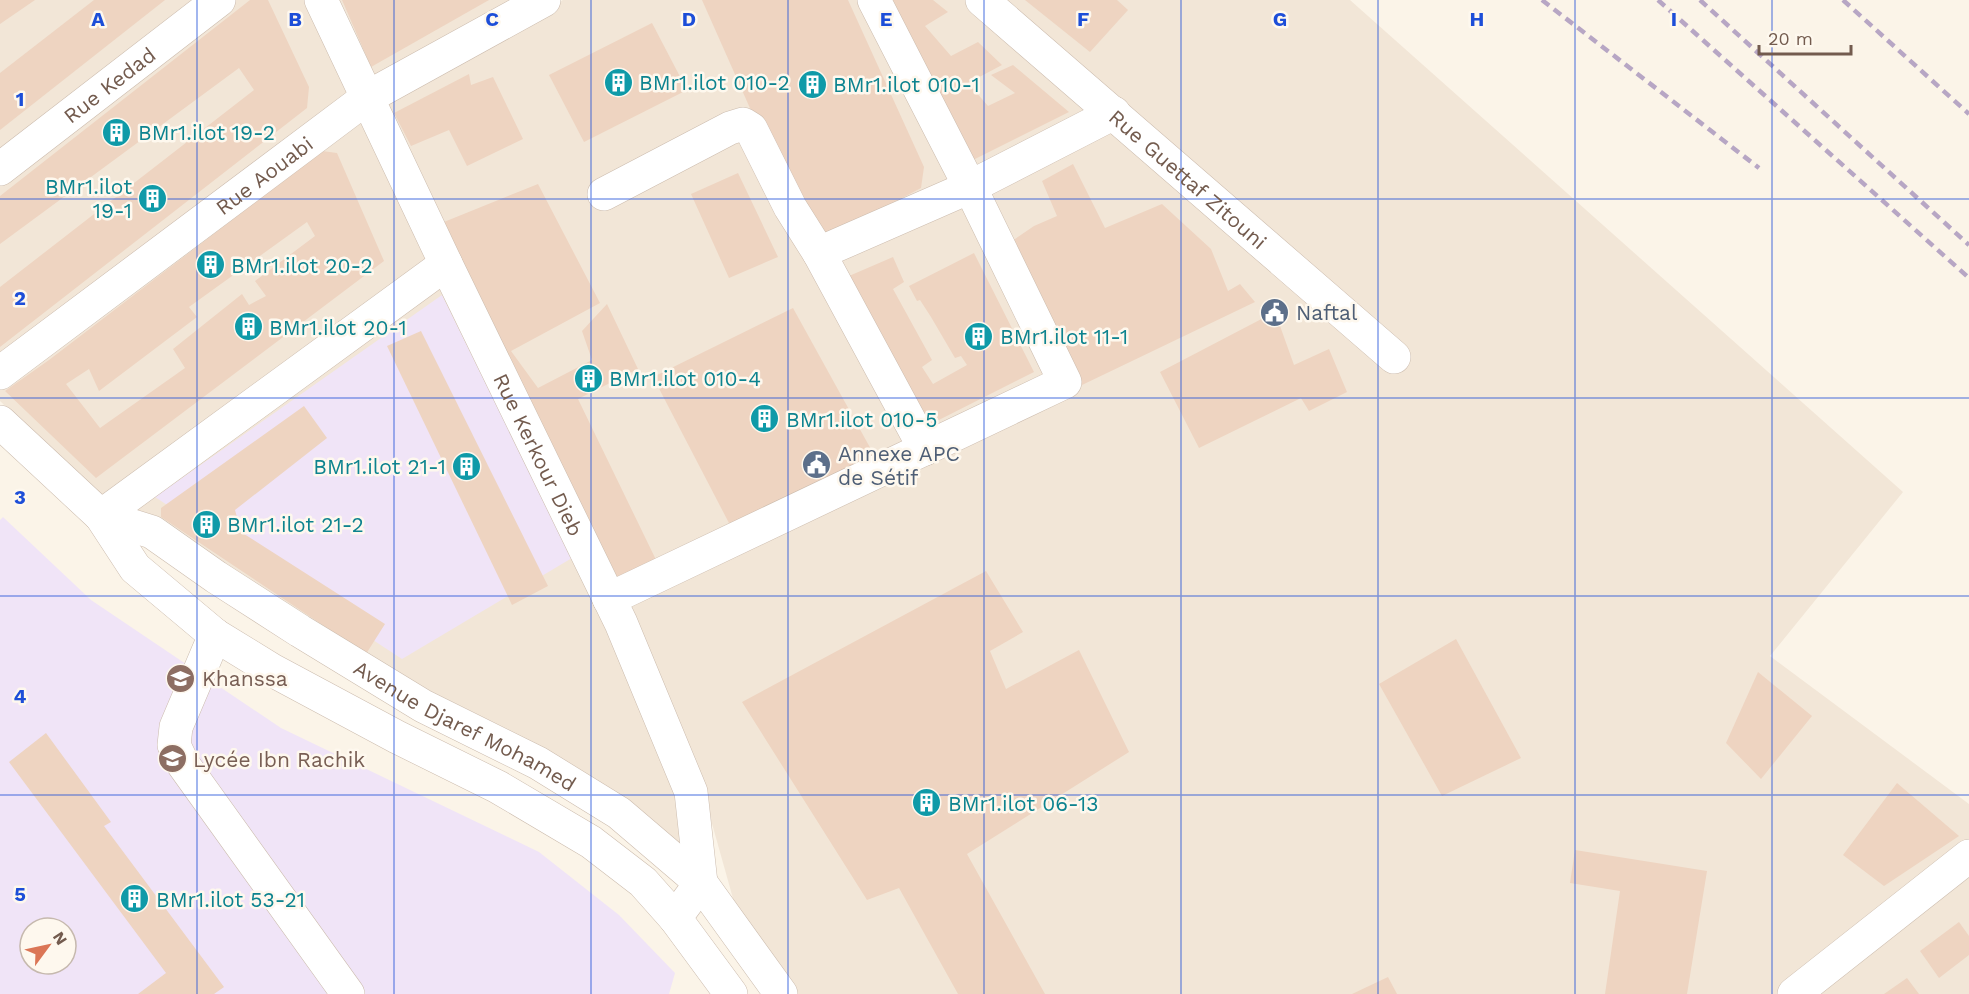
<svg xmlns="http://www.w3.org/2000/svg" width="1969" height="994" viewBox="0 0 1969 994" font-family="'Work Sans',sans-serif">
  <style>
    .residential { fill: #f2e6d7 }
    .education { fill: #f0e4f7; fill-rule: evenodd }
    .building { fill: #eed4c1; fill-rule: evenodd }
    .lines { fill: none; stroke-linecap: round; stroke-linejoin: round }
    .minor-casing { stroke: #ccbcae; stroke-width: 34 }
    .minor { stroke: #fff; stroke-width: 33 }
    .rail { stroke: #b7a6c4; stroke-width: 4.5; stroke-dasharray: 9 6; stroke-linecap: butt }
    .grid { fill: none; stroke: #1d4ed8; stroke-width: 1.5; stroke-opacity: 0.55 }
    .labels { text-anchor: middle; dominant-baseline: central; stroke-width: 5; stroke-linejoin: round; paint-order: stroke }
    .culture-label { font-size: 21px; fill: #0d838f; stroke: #fef8ee; text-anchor: start }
    .street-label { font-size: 21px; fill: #735b4e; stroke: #fef8ee }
    .service-label { font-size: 21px; fill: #4e5e75; stroke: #fef8ee; text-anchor: start }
    .education-label { font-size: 21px; fill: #785e54; stroke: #fef8ee; text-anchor: start }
    .grid-label { font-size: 20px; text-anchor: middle; font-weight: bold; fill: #1d4ed8; stroke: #fef8ee; stroke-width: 5; stroke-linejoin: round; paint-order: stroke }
  </style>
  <rect width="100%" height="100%" fill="#fbf4e8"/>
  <!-- residential -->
  <g class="residential">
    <path d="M 0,0 L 205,0 L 0,158 Z"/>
    <path d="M 234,0 L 311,0 L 357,94 L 0,361 L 0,181 Z"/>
    <path d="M 331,0 L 528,0 L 369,85 Z"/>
    <path d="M 563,0 L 864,0 L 957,183 L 819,242 L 913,445 L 614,588 L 380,101 Z"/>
    <path d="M 885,0 L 969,0 L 1098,111 L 974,175 Z"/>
    <path d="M 995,0 L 1350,0 L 1903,492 L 1770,656 L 1969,804 L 1969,845 L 1780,994 L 798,994 L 734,902 L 702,788 L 622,604 L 1070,389 L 981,191 L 1112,125 Z"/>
    <path d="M 364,111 L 435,263 L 105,501 L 0,401 L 0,385 Z"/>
    <path d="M 966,198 L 1053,378 L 929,436 L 836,255 Z"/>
    <path d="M 444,278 L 604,609 L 707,874 L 457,707 L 126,509 Z"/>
    <path d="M 1969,868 L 1969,994 L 1809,994 Z"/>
  </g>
  <!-- education -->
  <g class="education">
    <path d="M 442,295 L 572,558 L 402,659 L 155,497 Z"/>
    <path d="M 3,517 L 91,600 L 281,728 L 539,852 L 619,915 L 675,973 L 669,994 L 0,994 L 0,520 ZM 30,928 L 66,928 L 66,964 L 30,964 Z"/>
  </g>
  <!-- building -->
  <g class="building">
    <path d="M 0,0 L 35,0 L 0,24 Z"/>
    <path d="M 94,0 L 165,0 L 0,130 L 0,73 Z"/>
    <path d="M 250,0 L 268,0 L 309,87 L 307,108 L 0,347 L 0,287 L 254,90 L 239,68 L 0,244 L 0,196 Z"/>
    <path d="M 342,0 L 489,0 L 371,67 Z"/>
    <path d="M 702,0 L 848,0 L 924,167 L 921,188 L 819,242 L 797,214 Z"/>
    <path d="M 891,0 L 933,0 L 948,12 L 925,26 L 951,56 L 978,42 L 1002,65 L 968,83 L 988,106 L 1015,93 L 991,75 L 1013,65 L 1069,112 L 973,160 Z"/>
    <path d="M 1025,0 L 1117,0 L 1128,10 L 1090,52 Z"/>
    <path d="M 652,23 L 687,90 L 584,142 L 549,75 Z"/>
    <path d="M 469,74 L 471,85 L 493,77 L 523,139 L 467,166 L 449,130 L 411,146 L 394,113 Z"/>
    <path d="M 322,151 L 337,153 L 384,261 L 96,478 L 5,391 L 49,360 ZM 307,222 L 315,236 L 255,281 L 266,296 L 249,305 L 242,294 L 173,349 L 185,368 L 100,428 L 66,384 L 89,369 L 99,391 L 197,317 L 189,307 Z"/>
    <path d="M 1073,164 L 1105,228 L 1162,204 L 1211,249 L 1228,291 L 1240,284 L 1255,302 L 1082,385 L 1012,241 L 1034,226 L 1057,216 L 1042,181 Z"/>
    <path d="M 738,173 L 778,257 L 729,278 L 691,194 Z"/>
    <path d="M 538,184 L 600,303 L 511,351 L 538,388 L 592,360 L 582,331 L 607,304 L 638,369 L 578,399 L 659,566 L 614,588 L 439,224 Z"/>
    <path d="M 974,253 L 1034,372 L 927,426 L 849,276 L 893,257 L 904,282 L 893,289 L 932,360 L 922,367 L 933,384 L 967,365 L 961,356 L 955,358 L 931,317 L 920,300 L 917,301 L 909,286 Z"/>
    <path d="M 793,308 L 878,462 L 730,525 L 653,377 Z"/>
    <path d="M 1275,312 L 1294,365 L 1329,349 L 1347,392 L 1309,411 L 1301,398 L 1199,448 L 1160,372 Z"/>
    <path d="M 421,331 L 548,586 L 512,605 L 387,346 Z"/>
    <path d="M 304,406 L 327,438 L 235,510 L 241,532 L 385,624 L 366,654 L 161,517 L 161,508 Z"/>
    <path d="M 986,571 L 1023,632 L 990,651 L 1006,689 L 1079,650 L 1129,752 L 967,854 L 1045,994 L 958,994 L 899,888 L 867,900 L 742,702 Z"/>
    <path d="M 1456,639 L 1521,758 L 1442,796 L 1379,684 Z"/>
    <path d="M 1758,672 L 1812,716 L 1761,779 L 1726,743 Z"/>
    <path d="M 46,733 L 111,822 L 104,826 L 224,987 L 214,994 L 138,994 L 166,973 L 9,762 Z"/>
    <path d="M 1897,783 L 1959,836 L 1884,886 L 1843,855 Z"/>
    <path d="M 1575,850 L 1707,871 L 1687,994 L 1605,994 L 1620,891 L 1570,883 Z"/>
    <path d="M 1959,922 L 1969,936 L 1969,955 L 1939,978 L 1920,951 Z"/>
    <path d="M 1388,977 L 1397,994 L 1352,994 Z"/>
    <path d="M 1907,978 L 1919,994 L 1884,994 Z"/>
  </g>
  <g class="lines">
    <defs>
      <g id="minor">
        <path id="s1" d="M 321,0 L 446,264 L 621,623 L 691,792 L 701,883 L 675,918"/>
        <path id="s2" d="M 982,0 L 1394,357"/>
        <path id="s3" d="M 0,169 L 219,0"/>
        <path d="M 604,194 L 730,128 L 743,124 L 751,129 L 790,207 L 819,253"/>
        <path id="s4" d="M 0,373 L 368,97 L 544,0"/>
        <path d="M 0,422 L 101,516 L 135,568 L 215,635 L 272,670 L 397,737 L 498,787 L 591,842 L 643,882 L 675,918 L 731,994"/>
        <path d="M 925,449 L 819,253 L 970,187 L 1114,113"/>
        <path id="s5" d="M 101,516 L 152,532 L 216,577 L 300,631 L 423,706 L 538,763 L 619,813 L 701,883 L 781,994"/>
        <path d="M 101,516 L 446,264"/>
        <path d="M 609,599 L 1065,382 L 970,187 L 874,0"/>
        <path d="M 215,635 L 176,727 L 174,745 L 183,764 L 348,994"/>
        <path d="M 1794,994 L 1969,856"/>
      </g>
    </defs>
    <!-- minor casing -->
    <use href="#minor" class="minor-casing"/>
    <!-- minor -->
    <use href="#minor" class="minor"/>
    <!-- rail -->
    <g class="rail">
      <path d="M 1542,0 L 1759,168"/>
      <path d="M 1658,0 L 1969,278"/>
      <path d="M 1700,0 L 1969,245"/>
      <path d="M 1843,0 L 1969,114"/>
    </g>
  </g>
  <!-- grid -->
  <path class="grid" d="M 197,0 L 197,994M 394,0 L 394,994M 591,0 L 591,994M 788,0 L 788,994M 984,0 L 984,994M 1181,0 L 1181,994M 1378,0 L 1378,994M 1575,0 L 1575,994M 1772,0 L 1772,994M 0,199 L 1969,199M 0,398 L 1969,398M 0,596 L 1969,596M 0,795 L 1969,795"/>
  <!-- icons -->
  <defs>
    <symbol id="building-disc" viewBox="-11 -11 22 22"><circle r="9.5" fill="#0f9aa8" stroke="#fef8ee"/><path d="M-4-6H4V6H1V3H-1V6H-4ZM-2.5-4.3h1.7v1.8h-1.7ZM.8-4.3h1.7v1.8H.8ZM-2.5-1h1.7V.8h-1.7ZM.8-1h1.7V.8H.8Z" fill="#fff"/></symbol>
    <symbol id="civic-disc" viewBox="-11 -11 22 22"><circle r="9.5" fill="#5c6f8a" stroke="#fef8ee"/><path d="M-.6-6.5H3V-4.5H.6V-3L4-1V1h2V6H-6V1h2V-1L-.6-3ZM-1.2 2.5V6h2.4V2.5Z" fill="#fff"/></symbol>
    <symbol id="school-disc" viewBox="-11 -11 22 22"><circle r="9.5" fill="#8d6e63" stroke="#fef8ee"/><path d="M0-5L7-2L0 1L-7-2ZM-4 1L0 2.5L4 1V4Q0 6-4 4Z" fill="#fff"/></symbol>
  </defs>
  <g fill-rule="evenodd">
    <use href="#building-disc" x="602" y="66" width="33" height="33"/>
    <use href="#building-disc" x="796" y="68" width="33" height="33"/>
    <use href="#building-disc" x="100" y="116" width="33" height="33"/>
    <use href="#building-disc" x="136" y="182" width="33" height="33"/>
    <use href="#building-disc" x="194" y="248" width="33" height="33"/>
    <use href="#civic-disc" x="1258" y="296" width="33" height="33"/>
    <use href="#building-disc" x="232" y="310" width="33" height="33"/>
    <use href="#building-disc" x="962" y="320" width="33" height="33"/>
    <use href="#building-disc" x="572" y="362" width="33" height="33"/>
    <use href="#building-disc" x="748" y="402" width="33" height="33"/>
    <use href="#civic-disc" x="800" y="448" width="33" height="33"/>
    <use href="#building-disc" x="450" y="450" width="33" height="33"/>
    <use href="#building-disc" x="190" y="508" width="33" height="33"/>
    <use href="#school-disc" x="164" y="662" width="33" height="33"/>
    <use href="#school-disc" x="156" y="742" width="33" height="33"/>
    <use href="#building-disc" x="910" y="786" width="33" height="33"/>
    <use href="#building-disc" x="118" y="882" width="33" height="33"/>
  </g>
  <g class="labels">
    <!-- culture labels -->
    <g class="culture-label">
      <text x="639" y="82">BMr1.ilot 010-2</text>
      <text x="833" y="84">BMr1.ilot 010-1</text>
      <text x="138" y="132">BMr1.ilot 19-2</text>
      <text x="132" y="186" text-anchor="end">BMr1.ilot<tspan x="132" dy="24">19-1</tspan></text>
      <text x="231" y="265">BMr1.ilot 20-2</text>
      <text x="269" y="327">BMr1.ilot 20-1</text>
      <text x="1000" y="336">BMr1.ilot 11-1</text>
      <text x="609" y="378">BMr1.ilot 010-4</text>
      <text x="786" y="419">BMr1.ilot 010-5</text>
      <text x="446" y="466" text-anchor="end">BMr1.ilot 21-1</text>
      <text x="227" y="524">BMr1.ilot 21-2</text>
      <text x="948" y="803">BMr1.ilot 06-13</text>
      <text x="156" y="899">BMr1.ilot 53-21</text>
    </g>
    <!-- street labels -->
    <g class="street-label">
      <text stroke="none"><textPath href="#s3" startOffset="138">Rue Kedad</textPath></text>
      <text stroke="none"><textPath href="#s4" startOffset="330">Rue Aouabi</textPath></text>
      <text stroke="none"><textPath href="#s2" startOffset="273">Rue Guettaf Zitouni</textPath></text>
      <text stroke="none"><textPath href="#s1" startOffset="504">Rue Kerkour Dieb</textPath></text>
      <text stroke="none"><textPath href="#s5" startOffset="422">Avenue Djaref Mohamed</textPath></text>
    </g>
    <!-- service labels -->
    <g class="service-label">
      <text x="1296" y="312">Naftal</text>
      <text x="838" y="453">Annexe APC<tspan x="838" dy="24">de Sétif</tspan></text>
    </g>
    <!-- education labels -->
    <g class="education-label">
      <text x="202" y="678">Khanssa</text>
      <text x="193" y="759">Lycée Ibn Rachik</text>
    </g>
  </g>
  <g class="grid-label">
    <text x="98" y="26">A</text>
    <text x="295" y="26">B</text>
    <text x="492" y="26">C</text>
    <text x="689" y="26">D</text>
    <text x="886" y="26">E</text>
    <text x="1083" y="26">F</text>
    <text x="1280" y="26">G</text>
    <text x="1477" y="26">H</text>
    <text x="1674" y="26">I</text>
    <text x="20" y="106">1</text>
    <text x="20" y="305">2</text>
    <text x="20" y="504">3</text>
    <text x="20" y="703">4</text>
    <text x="20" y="901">5</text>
  </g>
  <!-- north arrow -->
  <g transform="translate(48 946) rotate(57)"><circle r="28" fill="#fef8ee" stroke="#c6b9ae" stroke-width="1.5"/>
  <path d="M0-4.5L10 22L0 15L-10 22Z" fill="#db7656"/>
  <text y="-9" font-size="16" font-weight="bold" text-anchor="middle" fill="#735b4e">N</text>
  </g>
  <!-- scale -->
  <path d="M1759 45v9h92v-9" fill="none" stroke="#735b4e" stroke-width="3"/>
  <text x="1768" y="45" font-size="18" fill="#735b4e" stroke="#fef8ee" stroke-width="4.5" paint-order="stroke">20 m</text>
</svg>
